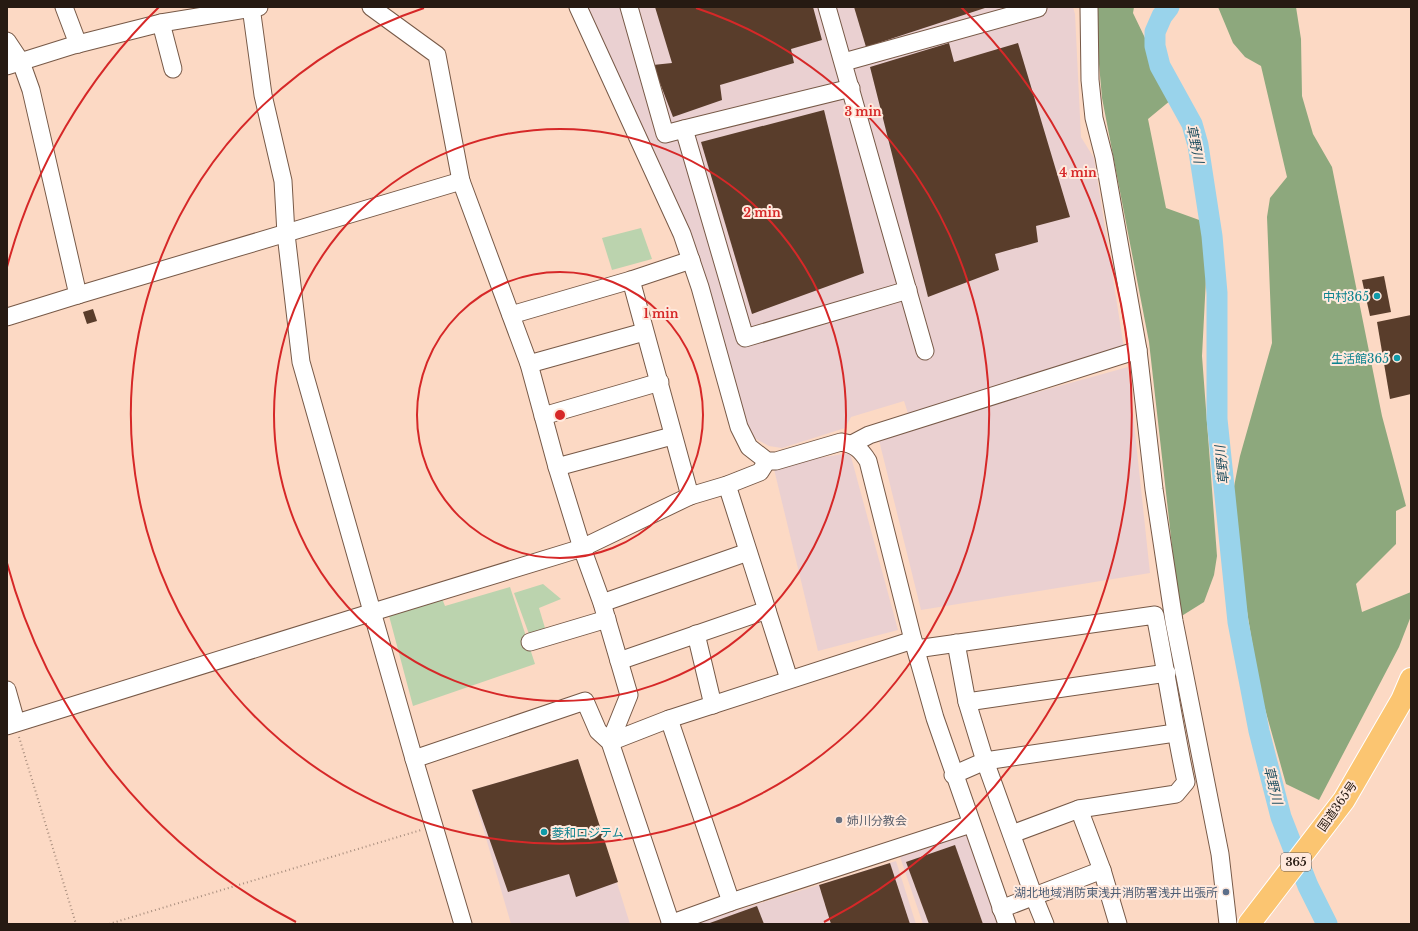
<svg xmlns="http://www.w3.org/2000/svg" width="1418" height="931" viewBox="0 0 1418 931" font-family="'Libre Baskerville','Noto Sans JP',serif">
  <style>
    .industrial { fill: #ead0d1 }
    .green { fill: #bbd3ae }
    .forest { fill: #8da87d }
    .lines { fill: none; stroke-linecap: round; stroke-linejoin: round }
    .river { stroke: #99d3eb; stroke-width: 21 }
    .building { fill: #593d2b }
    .minor-casing { stroke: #775947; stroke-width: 19 }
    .highway-casing { stroke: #fff; stroke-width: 24 }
    .path { stroke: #a88e7e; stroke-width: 2; stroke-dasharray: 1 3; stroke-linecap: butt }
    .minor { stroke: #fff; stroke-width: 17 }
    .highway { stroke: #fbc571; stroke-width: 22 }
    .ring { fill: none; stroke: #d62828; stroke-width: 2 }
    .culture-dot { fill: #0f9aa8; stroke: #ffe9dd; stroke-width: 1.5 }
    .worship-dot { fill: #6b7280; stroke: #ffe9dd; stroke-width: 1.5 }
    .service-dot { fill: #5c6f8a; stroke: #ffe9dd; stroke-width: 1.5 }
    .labels { text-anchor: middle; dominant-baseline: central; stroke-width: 4; stroke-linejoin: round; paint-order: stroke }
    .shield { fill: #ffe9dd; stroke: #67584f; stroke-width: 1 }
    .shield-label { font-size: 11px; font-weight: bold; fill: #261a12 }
    .culture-label { font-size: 12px; fill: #0d838f; stroke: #ffe9dd; text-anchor: end }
    .street-label { font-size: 12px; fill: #261a12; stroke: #ffe9dd }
    .worship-label { font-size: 12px; fill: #5b616d; stroke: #ffe9dd; text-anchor: start }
    .service-label { font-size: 12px; fill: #4e5e75; stroke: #ffe9dd; text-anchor: end }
    .water-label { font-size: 13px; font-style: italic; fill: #1e4e5f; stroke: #ffe9dd }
    .centre { fill: #d62828; stroke: #ffe9dd; stroke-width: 2 }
    .ring-label { font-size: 12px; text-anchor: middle; font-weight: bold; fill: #d62828; stroke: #ffe9dd; stroke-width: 4; stroke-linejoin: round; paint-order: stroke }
  </style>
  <rect width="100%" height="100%" fill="#fcd9c4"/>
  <!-- industrial -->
  <g class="industrial">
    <path d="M 585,7 L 1073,7 L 1075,14 L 1081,137 L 1094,158 L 1124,348 L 910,420 L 904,401 L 851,417 L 845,428 L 782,448 L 769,446 L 756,439 L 750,431 L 746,420 L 696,256 Z"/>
    <path d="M 1128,367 L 1150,573 L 921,610 L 878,436 Z"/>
    <path d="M 850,453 L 898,630 L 818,651 L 773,465 Z"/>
    <path d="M 578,759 L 630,924 L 511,924 L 472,790 Z"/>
    <path d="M 967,832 L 1000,924 L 923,924 L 899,854 Z"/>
    <path d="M 896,861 L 916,924 L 696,924 L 696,923 Z"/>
  </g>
  <!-- green -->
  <g class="green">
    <path d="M 641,228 L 652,259 L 612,270 L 602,238 Z"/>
    <path d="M 543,584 L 561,599 L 539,608 L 545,628 L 529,634 L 514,593 Z"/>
    <path d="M 510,587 L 535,664 L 413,706 L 388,612 L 439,591 L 445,606 Z"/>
  </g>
  <!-- forest -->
  <g class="forest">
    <path d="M 1094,7 L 1134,7 L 1133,13 L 1145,38 L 1163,39 L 1171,100 L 1148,119 L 1166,208 L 1202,221 L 1208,239 L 1202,356 L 1217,556 L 1214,575 L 1204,602 L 1180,617 L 1149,342 L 1102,98 Z"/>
    <path d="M 1218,7 L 1296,7 L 1301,39 L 1302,96 L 1313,134 L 1332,167 L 1382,416 L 1406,506 L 1396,511 L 1396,544 L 1356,584 L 1362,612 L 1411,592 L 1411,616 L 1399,647 L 1319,800 L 1286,784 L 1260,691 L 1230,507 L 1240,456 L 1272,343 L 1267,217 L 1270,198 L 1287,177 L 1261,66 L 1245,57 L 1233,43 Z"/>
  </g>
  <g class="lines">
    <!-- river -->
    <path class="river" d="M 1169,7 L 1162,16 L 1155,32 L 1155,46 L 1160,66 L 1192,124 L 1198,145 L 1212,236 L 1217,293 L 1217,419 L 1238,622 L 1259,731 L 1281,817 L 1308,886 L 1327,924"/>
  </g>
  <!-- building -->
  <g class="building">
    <path d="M 655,7 L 813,7 L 822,40 L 791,49 L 794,63 L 720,85 L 722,100 L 673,117 L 653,65 L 672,63 Z"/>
    <path d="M 854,7 L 988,7 L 866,47 Z"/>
    <path d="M 949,43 L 954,62 L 1018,43 L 1070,217 L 1036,226 L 1038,242 L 995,254 L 999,270 L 928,297 L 870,67 Z"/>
    <path d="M 824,110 L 864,273 L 752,314 L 701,142 Z"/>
    <path d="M 1384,276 L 1391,312 L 1370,316 L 1362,280 Z"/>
    <path d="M 93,309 L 97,321 L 87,324 L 83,312 Z"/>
    <path d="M 1411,315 L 1411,394 L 1390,399 L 1377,322 Z"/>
    <path d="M 578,759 L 618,882 L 576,897 L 569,874 L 508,892 L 472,790 Z"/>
    <path d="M 955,845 L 983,924 L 929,924 L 906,862 Z"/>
    <path d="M 890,863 L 910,924 L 831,924 L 819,885 Z"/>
    <path d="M 757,906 L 764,924 L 707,924 Z"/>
  </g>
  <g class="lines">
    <defs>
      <g id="minor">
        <path d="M 64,7 L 78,44"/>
        <path d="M 251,7 L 263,95 L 283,181 L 286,234 L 301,362 L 414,759 L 463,924"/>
        <path d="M 371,7 L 437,55 L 461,181 L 529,364 L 557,467 L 582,548 L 602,603 L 629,695 L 610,742"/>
        <path d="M 578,7 L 682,234 L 700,287 L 739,427 L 749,447 L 767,461 L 776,461 L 841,442 C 855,444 861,450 868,461 L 913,640 L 935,718 L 1007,924"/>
        <path d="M 629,7 L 665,134 L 684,129"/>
        <path d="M 827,7 L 925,351"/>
        <path d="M 1089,7 L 1090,80 L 1094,118 L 1104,157 L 1138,350 L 1154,489 L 1174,621 L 1220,854 L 1228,924"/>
        <path d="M 161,23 L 173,69"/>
        <path d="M 7,41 L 21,62 L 31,90 L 78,295"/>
        <path d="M 844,62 L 1038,8"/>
        <path d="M 7,66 L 74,45 L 161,23 L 259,7"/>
        <path d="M 851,88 L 684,129 L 745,338 L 908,290"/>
        <path d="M 631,280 L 690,496"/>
        <path d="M 511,315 L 631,280 L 691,260"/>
        <path d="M 7,317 L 78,295 L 461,181"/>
        <path d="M 529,364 L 644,332"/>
        <path d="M 543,416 L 660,382"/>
        <path d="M 852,444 L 869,435 L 1138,350"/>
        <path d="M 557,467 L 672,436"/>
        <path d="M 727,485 L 789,679"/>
        <path d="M 602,603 L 748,552"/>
        <path d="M 696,634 L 713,705"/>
        <path d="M 530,642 L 607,619"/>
        <path d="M 956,643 L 967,702 L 985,761 L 1034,897 L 1045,924"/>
        <path d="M 916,649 L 1155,615 C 1166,670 1174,726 1186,782 L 1176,794 L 1079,809 L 1012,834"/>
        <path d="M 619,661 L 767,610"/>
        <path d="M 7,690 L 16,722"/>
        <path d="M 967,702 L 1167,673"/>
        <path d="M 669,719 L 731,902"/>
        <path d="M 7,726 L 373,612 L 582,548 L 690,496 L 727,485 L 760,472 L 767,461"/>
        <path d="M 610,742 L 669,719 L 913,640"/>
        <path d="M 414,759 L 585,701 L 598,731 L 610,742 L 671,924"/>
        <path d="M 953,775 L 985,761 L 1175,733"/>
        <path d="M 1079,809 L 1102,870 L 1118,924"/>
        <path d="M 1001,909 L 1102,870"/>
        <path d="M 670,924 L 731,902 L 971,824"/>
      </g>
      <path id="highway" d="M 1249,924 L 1344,800 L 1402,700 L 1411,679"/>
    </defs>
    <!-- minor casing -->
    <use href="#minor" class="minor-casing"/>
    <!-- highway casing -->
    <use href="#highway" class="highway-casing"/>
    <!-- path -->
    <g class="path">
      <path d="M 19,737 L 76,924"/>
      <path d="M 109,924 L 421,830"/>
    </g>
    <!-- minor -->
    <use href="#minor" class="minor"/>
    <!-- highway -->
    <use href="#highway" class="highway"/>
  </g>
  <!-- distance rings -->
  <g class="ring">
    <circle cx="560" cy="415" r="143"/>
    <circle cx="560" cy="415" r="286"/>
    <path d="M696 8A429 429 0 1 1 424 8"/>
    <path d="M296 922A572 572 0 0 1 7 563M7 267A572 572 0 0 1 159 7M961 7A572 572 0 0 1 824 922"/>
  </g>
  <!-- markers -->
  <g class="culture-dot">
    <circle cx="1377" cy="296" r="4"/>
    <circle cx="1397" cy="358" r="4"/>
    <circle cx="544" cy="832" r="4"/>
  </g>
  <circle class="worship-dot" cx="839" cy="820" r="4"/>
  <circle class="service-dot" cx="1226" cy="892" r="4"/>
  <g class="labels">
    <!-- shield labels -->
    <rect class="shield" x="1281" y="853" width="30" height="18" rx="3"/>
    <g class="shield-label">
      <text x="1296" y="862">365</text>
    </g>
    <!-- culture labels -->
    <g class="culture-label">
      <text x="1369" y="296">中村365</text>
      <text x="1389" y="358">生活館365</text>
      <text x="552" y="832" text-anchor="start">菱和ロジテム</text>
    </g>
    <!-- street labels -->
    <g class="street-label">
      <text transform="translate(1337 806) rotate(-55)">国道365号</text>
    </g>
    <!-- worship labels -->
    <g class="worship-label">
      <text x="847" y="820">姉川分教会</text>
    </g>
    <!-- service labels -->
    <g class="service-label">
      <text x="1218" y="892">湖北地域消防東浅井消防署浅井出張所</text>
    </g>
    <!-- water labels -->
    <g class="water-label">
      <text transform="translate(1195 144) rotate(78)">草野川</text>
      <text transform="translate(1222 465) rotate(-96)">草野川</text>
      <text transform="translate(1273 785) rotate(76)">草野川</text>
    </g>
  </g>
  <circle cx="560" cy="415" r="6" class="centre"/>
  <g class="ring-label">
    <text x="863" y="116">3 min</text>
    <text x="1078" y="177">4 min</text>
    <text x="762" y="217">2 min</text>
    <text x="661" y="318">1 min</text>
  </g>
  <!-- border -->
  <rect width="1418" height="931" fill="none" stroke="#261a12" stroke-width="16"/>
</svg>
